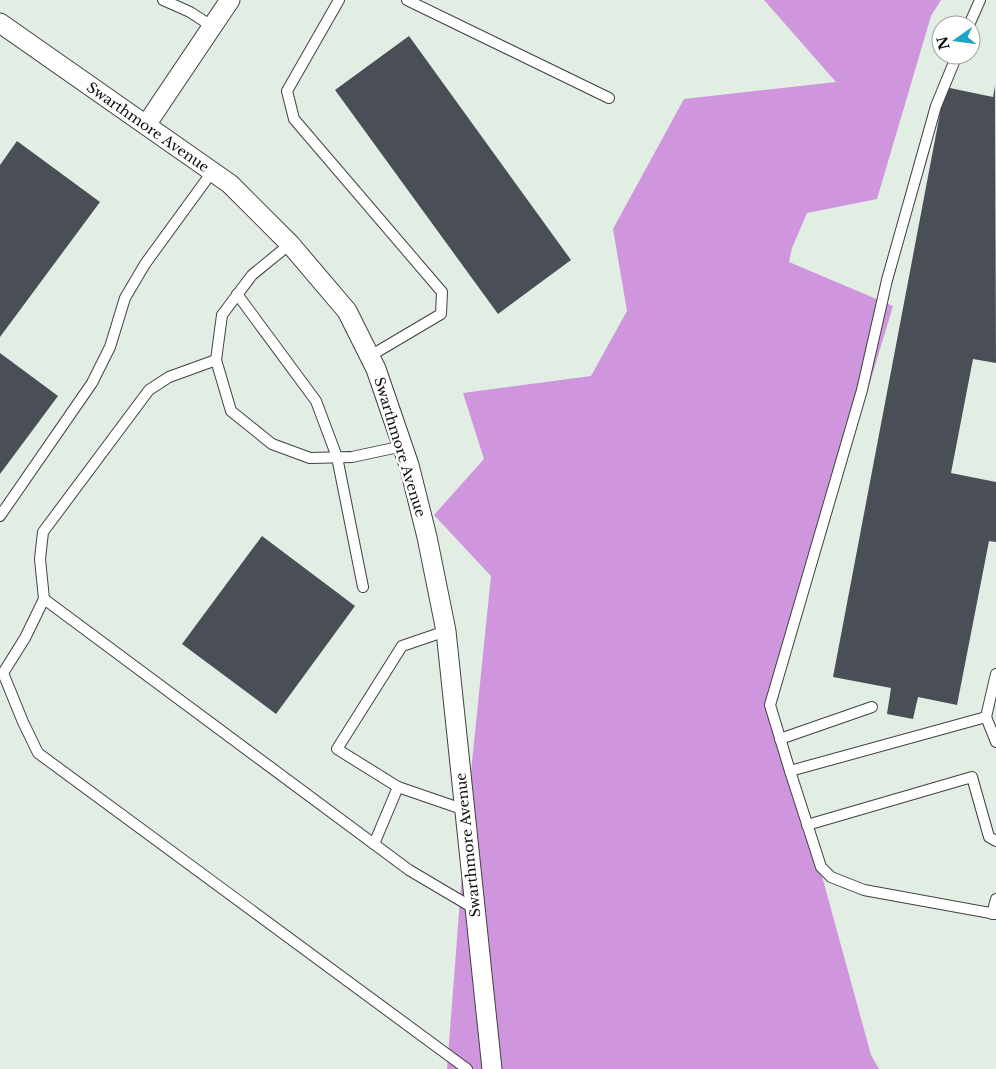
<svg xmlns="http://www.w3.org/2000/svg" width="996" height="1069" viewBox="0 0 996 1069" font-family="'Libre Baskerville',serif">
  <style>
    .industrial { fill: #e2ede4; fill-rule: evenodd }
    .forest { fill: #cf95dd }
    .building { fill: #4a4f57 }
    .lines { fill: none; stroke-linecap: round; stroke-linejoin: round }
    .lane-casing { stroke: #414141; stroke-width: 12 }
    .street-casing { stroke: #414141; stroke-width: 21 }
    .lane { stroke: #fff; stroke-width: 10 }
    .street { stroke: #fff; stroke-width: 19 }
    .labels { text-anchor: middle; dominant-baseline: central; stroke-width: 5; stroke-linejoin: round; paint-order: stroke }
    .street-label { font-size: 14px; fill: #0e0e0e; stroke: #fff }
  </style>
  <rect width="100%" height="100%" fill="#f0efff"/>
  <!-- industrial -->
  <path class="industrial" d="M 0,0 L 996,0 L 996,1069 L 0,1069 ZM 941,25 L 971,25 L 971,55 L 941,55 Z"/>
  <!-- forest -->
  <path class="forest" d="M 764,0 L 941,0 L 931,16 L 877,199 L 807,213 L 792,248 L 789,262 L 893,306 L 774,701 L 871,1055 L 879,1069 L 447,1069 L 466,821 L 491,576 L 434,515 L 484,459 L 463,393 L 591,376 L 627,311 L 613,229 L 684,99 L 836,82 Z"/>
  <!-- building -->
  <g class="building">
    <path d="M 409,36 L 571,260 L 498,314 L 335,90 Z"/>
    <path d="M 995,86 L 996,363 L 973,359 L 951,473 L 996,482 L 996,542 L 989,541 L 957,705 L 918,697 L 913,719 L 887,714 L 891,688 L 833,677 L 945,87 L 993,97 Z"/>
    <path d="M 17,141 L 100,202 L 0,337 L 0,165 Z"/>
    <path d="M 0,353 L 58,396 L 0,474 Z"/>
    <path d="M 262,536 L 355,606 L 276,714 L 182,644 Z"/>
  </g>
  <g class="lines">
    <defs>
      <g id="lane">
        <path d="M 163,0 L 190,12 L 213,27"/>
        <path d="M 339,0 L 287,91 L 294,119 L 442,292 L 441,314 L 370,356"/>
        <path d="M 407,0 L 609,98"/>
        <path d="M 969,25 L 980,0"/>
        <path d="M 957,55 L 936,106 L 887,280 L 862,390 L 770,705 L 790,771 L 821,867 L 831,877 L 864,890 L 996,914"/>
        <path d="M 290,244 L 252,275 L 222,315 L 216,360 L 231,411 L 272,444 L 310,458 L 352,457 L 403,446"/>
        <path d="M 237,294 L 316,401 L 337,457 L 363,587"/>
        <path d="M 216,360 L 169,377 L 149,390 L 43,532 L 40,559 L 44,599 L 25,638 L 3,673 L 23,722 L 38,753 L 467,1069"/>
        <path d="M 0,516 L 92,383 L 110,347 L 125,298 L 145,264 L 212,172"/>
        <path d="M 44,599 L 409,870 L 475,909"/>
        <path d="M 446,631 L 402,646 L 337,749 L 398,787 L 465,810"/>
        <path d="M 986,717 L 996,742"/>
        <path d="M 780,739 L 872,707"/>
        <path d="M 790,771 L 986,717 L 996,674"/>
        <path d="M 807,825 L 972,777 L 989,837 L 996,841"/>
        <path d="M 374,844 L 398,787"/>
        <path d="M 992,914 L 996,899"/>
      </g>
      <g id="street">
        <path d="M 0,23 L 230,184 L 290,244 L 347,311 L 376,369 L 409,465 L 427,537 L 446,631 L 492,1069"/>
        <path d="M 146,125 L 230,0"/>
      </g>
    </defs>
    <!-- lane casing -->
    <use href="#lane" class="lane-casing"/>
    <!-- street casing -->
    <use href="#street" class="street-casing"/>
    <!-- lane -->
    <use href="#lane" class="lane"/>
    <!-- street -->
    <use href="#street" class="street"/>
  </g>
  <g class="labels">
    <!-- street labels -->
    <g class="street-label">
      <text transform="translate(148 127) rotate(35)">Swarthmore Avenue</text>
      <text transform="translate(400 447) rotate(73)">Swarthmore Avenue</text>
      <text transform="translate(468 845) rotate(-96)">Swarthmore Avenue</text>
    </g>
  </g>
  <!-- north arrow -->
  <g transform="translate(956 40) rotate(256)"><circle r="24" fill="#ffffff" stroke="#9f9f9f"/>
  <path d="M0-4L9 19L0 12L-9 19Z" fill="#1ea4c6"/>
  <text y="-8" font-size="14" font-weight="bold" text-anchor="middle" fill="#0e0e0e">N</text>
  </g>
</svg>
